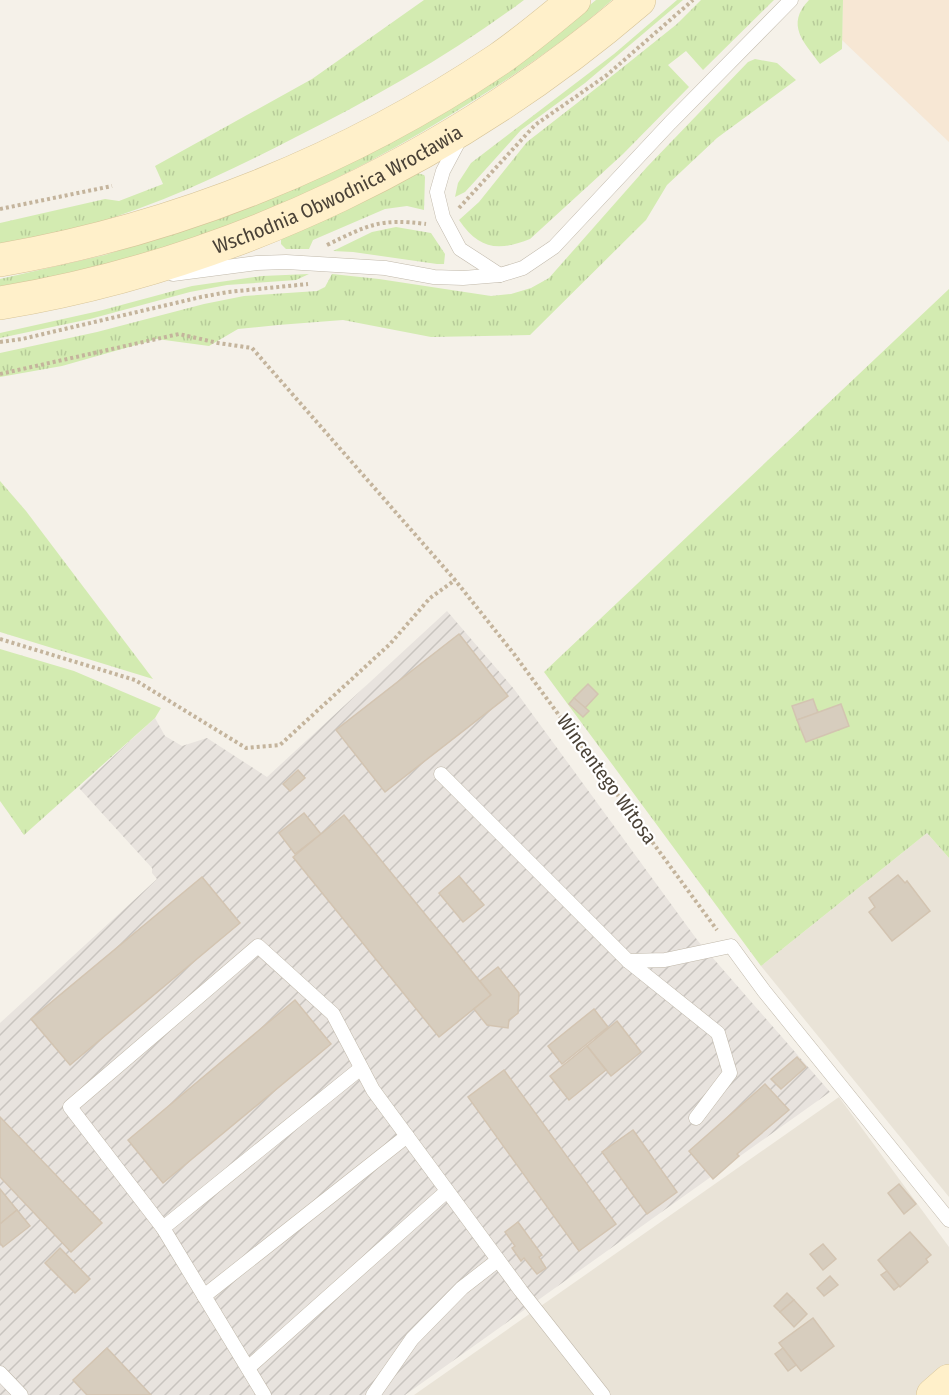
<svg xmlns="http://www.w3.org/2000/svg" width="949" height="1395" viewBox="0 0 949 1395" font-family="'Fira Sans Condensed',sans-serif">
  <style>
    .residential { fill: #e9e3d7 }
    .commercial { fill: #f7e7d4 }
    .industrial { fill: url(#industrial-furrows) }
    .grass { fill: url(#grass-tufts) }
    .building { fill: #d7cdbe; stroke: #d3c4b1; stroke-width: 1.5 }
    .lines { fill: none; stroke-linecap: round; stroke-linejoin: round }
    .lane-casing { stroke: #c1b9ab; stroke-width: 15 }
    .secondary-casing { stroke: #d7c498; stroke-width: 34 }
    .path { stroke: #c4b49c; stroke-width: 4; stroke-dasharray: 3 3; stroke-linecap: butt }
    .lane { stroke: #fff; stroke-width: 14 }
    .secondary { stroke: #fff0ca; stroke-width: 33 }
    .labels { text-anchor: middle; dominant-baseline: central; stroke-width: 4.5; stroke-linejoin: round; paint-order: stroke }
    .street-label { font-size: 20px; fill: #4a4237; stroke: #fff }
  </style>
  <defs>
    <pattern id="industrial-furrows" width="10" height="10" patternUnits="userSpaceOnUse" patternTransform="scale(1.5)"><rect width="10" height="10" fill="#e8e3de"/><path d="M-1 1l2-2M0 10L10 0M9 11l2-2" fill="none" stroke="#c8c4bf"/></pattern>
    <pattern id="grass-tufts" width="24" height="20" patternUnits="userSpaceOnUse" patternTransform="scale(1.5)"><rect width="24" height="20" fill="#d3ebb1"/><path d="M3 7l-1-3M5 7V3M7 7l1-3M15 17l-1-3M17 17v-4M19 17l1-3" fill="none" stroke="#b7cb99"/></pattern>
  </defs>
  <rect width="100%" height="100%" fill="#f5f1e9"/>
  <!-- residential -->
  <g class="residential">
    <path d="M 927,833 L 949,858 L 949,1197 L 761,966 Z"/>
    <path d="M 839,1097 L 949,1247 L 949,1364 L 930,1395 L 414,1395 Z"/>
  </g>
  <!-- commercial -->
  <path class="commercial" d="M 843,0 L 949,0 L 949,142 L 842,40 Z"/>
  <!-- industrial -->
  <path class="industrial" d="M 447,611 L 514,689 L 698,941 L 830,1092 L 405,1395 L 0,1395 L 0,1023 L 157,879 L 152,873 L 152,868 L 79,788 L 155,718 L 165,736 L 182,746 L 207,738 L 267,777 Z"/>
  <!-- grass -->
  <g class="grass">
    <path d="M 424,0 L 524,0 C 452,54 374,98 294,138 C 222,175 146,211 67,231 C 45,237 22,240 0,245 L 0,223 L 105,199 L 119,201 L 163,184 L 155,166 L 312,79 Z"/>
    <path d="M 596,0 L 612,0 C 570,37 524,69 476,99 C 405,144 330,185 252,216 C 202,237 149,253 97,268 C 66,277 32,283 0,290 L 0,279 L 105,255 L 214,220 L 554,34 Z"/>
    <path d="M 677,0 L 683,0 L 585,83 L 521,130 L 476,180 L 465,192 L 455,197 L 458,183 L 471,163 L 614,54 Z"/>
    <path d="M 701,0 L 774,0 L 703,70 L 686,51 L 668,65 L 689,87 L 623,154 L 530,239 C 497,252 479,249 459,220 L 479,202 L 527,142 L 617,72 L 677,24 Z"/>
    <path d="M 809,0 L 843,0 L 842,49 L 820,64 C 804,42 785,25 809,0 Z"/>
    <path d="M 755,59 L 777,63 L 796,80 L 717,138 L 667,185 L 646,220 L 530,335 L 431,337 L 343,320 L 278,325 L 238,329 L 209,346 L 157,339 L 62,366 L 0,377 L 0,353 L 97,332 L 204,304 L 244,296 L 317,291 L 325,287 L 332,274 L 379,279 L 491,296 L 511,294 L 531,288 L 549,278 L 647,167 L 748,62 Z"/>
    <path d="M 417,173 L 424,175 L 425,177 L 424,210 L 407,206 L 385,209 L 313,240 L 309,249 L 286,249 L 281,244 L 281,240 L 284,237 Z"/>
    <path d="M 396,227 L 431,233 L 445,254 L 444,264 L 437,264 L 353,252 L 333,251 L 372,232 Z"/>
    <path d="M 309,274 L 296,280 L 227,285 L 190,292 L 90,319 L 0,338 L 0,333 L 99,311 L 192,286 L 262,276 Z"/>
    <path d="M 949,289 L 949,858 L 927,833 L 761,966 L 544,672 Z"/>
    <path d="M 0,481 L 26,511 L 153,679 L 0,632 Z"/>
    <path d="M 0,649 L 74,671 L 161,708 L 155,718 L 24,835 L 0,801 Z"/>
  </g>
  <!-- building -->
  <g class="building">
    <path d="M 459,634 L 508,696 L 385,792 L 336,730 Z"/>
    <path d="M 588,684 L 598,694 L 585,708 L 574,698 Z"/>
    <path d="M 574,698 L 589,711 L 583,717 L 569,704 Z"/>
    <path d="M 813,699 L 818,713 L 797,720 L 792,706 Z"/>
    <path d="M 841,704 L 849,726 L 806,742 L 797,720 Z"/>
    <path d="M 298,770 L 305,778 L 290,791 L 283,784 Z"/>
    <path d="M 304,813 L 321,834 L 295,854 L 279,833 Z"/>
    <path d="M 344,815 L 491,995 L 439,1037 L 293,857 Z"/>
    <path d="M 898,875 L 905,883 L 907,881 L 930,911 L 892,941 L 869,912 L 875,907 L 869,898 Z"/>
    <path d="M 459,876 L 484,905 L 463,922 L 439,893 Z"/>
    <path d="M 202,877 L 240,923 L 70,1065 L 31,1019 Z"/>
    <path d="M 498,967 L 519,993 L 518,1013 L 509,1020 L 508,1028 L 487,1025 L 474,1009 L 491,995 L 480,981 Z"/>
    <path d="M 295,1000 L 331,1044 L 163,1183 L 128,1140 Z"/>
    <path d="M 594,1009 L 608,1027 L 562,1064 L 548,1046 Z"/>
    <path d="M 617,1021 L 641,1052 L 611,1076 L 587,1046 Z"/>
    <path d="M 587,1046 L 606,1070 L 569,1100 L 550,1076 Z"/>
    <path d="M 797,1057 L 806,1067 L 781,1089 L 771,1079 Z"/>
    <path d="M 504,1070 L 616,1224 L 579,1251 L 468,1097 Z"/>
    <path d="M 765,1084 L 789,1110 L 737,1154 L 739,1156 L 713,1179 L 689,1151 Z"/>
    <path d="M 0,1117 L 102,1223 L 71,1252 L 0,1177 Z"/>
    <path d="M 633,1130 L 677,1192 L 647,1214 L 602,1152 Z"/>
    <path d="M 899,1184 L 916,1204 L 904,1214 L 888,1193 Z"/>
    <path d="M 0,1189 L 17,1210 L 0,1224 Z"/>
    <path d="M 17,1210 L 30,1226 L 3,1247 L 0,1243 L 0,1224 Z"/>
    <path d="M 518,1222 L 542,1255 L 539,1257 L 546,1268 L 537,1274 L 524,1258 L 521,1261 L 512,1248 L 515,1246 L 505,1232 Z"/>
    <path d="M 910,1232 L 931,1255 L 926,1259 L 928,1262 L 900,1287 L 878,1260 Z"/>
    <path d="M 823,1244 L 836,1259 L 823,1270 L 810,1254 Z"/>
    <path d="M 60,1248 L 90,1279 L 75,1293 L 45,1263 Z"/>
    <path d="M 887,1271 L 899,1286 L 894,1290 L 881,1275 Z"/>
    <path d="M 830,1276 L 838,1285 L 824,1296 L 817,1288 Z"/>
    <path d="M 787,1293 L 794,1300 L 780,1312 L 774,1306 Z"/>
    <path d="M 794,1300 L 807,1314 L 794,1327 L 780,1312 Z"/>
    <path d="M 813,1318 L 834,1346 L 801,1371 L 779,1343 Z"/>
    <path d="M 107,1348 L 151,1395 L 87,1395 L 73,1380 Z"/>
    <path d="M 783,1348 L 796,1365 L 788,1371 L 775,1354 Z"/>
  </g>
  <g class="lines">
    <defs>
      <g id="lane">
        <path d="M 460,139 L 443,171 L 437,192 L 443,217 L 460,249 L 500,275"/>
        <path d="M 173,274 L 257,263 L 286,262 L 385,268 L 434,277 L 463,278 L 500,275 L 523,268 L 554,247 L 670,123 L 791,0"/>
        <path d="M 441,774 L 628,961 L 665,960 L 731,946 L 764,991 L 949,1220"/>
        <path d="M 628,961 L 718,1033 L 730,1073 L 696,1118"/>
        <path d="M 163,1228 L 361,1068"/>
        <path d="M 204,1296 L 407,1136"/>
        <path d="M 248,1368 L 447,1191"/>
        <path d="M 0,1373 L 21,1395"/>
        <path d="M 264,1395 L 163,1228 L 70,1107 L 258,946 L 333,1014 L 373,1090 L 521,1291 L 603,1395"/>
        <path d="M 373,1395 L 412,1339 L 462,1288 L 498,1260"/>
      </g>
      <g id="secondary">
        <path d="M 0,260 C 178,229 349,160 499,59 C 525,41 550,20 574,0"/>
        <path id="s1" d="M 0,303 C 235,264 459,155 639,0"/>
        <path d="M 933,1395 L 949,1381"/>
      </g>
    </defs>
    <!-- lane casing -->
    <use href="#lane" class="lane-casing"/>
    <!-- secondary casing -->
    <use href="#secondary" class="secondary-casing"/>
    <!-- path -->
    <g class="path">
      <path d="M 459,208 L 535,125 L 607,75 L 693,0"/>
      <path d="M 0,209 L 112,186"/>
      <path d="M 327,245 C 368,225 380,218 426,224"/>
      <path d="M 0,342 L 22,339 L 201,297 L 228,292 L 308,284"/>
      <path d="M 0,374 L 179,334 L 218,343 L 252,348 L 455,580 L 514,654 L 717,930"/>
      <path d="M 0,639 L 135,680 L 246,748 L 280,745 L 390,644 L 430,598 L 455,580"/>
    </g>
    <!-- lane -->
    <use href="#lane" class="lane"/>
    <!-- secondary -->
    <use href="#secondary" class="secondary"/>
  </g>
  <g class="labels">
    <!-- street labels -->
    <g class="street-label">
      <text stroke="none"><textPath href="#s1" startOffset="358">Wschodnia Obwodnica Wrocławia</textPath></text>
      <text transform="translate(607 779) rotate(54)">Wincentego Witosa</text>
    </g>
  </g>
</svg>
